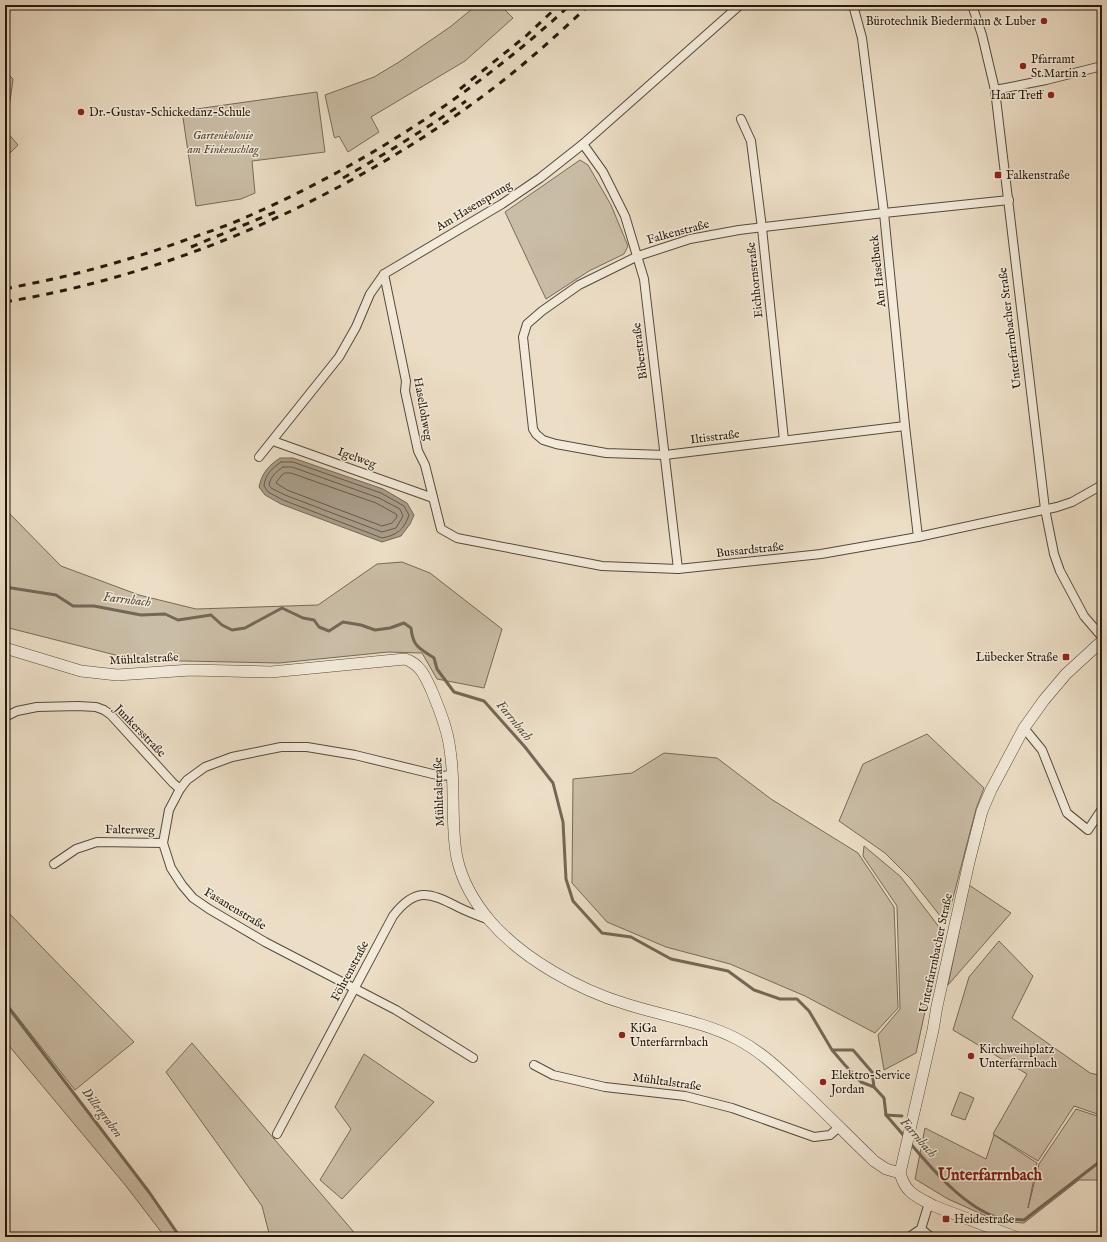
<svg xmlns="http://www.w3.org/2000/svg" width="1107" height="1242" viewBox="0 0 1107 1242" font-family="'IM FELL English',serif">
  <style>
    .green { fill: #cabda6; stroke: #766b59 }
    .water { fill: #a89b87; stroke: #736756 }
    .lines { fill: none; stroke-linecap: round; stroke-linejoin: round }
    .shore { stroke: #665a4a; stroke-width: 1 }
    .stream { stroke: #736756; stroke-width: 3 }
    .minor-casing { stroke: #554a3a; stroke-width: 10 }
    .tertiary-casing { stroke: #554a3a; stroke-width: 12 }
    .minor { stroke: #f3eada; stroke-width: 8 }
    .tertiary { stroke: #f3eada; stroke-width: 11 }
    .rail { stroke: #23190c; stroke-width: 3; stroke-dasharray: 7 7; stroke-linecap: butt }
    .poi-dot { fill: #8f2418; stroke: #f3eada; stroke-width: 1.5 }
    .labels { text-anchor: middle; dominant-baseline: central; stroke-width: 3; stroke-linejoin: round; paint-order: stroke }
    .poi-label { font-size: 12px; fill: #23190c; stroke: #f3eada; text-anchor: start }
    .park-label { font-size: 12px; font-style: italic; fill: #554a3a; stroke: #f3eada }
    .street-label { font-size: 12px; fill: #23190c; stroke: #f3eada }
    .water-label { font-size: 13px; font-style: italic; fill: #584d3d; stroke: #f3eada }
    .district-label { font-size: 16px; font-weight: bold; fill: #7a1f14; stroke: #f3eada }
  </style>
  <rect width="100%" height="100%" fill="#ecdec6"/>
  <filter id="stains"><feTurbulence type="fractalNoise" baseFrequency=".005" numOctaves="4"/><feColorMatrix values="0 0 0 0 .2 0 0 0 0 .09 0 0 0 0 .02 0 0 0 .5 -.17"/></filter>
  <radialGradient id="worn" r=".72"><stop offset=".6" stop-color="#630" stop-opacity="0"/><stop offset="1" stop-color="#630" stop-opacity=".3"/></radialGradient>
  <!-- green -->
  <g class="green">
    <path d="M 477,5 L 500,5 L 513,18 L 465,61 L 371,117 L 379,132 L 348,152 L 339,136 L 335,138 L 334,136 L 325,95 L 374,77 L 399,62 L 450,27 Z"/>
    <path d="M 5,71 L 13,79 L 6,131 L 18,145 L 5,158 Z"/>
    <path d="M 317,92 L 325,152 L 252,161 L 255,193 L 241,199 L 196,206 L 182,111 Z"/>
    <path d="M 580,160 L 588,165 L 611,205 L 628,246 L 624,254 L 589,271 L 546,299 L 505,212 Z"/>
    <path d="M 5,509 L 61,566 L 139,595 L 196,609 L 318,605 L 377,564 L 402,562 L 430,573 L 502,629 L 484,688 L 437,679 L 422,653 L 388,652 L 279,663 L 135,660 L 5,627 Z"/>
    <path d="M 927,734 L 984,788 L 976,809 L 948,917 L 941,917 L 911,879 L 885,853 L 839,821 L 863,764 Z"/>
    <path d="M 664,753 L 717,758 L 771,799 L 858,853 L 894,907 L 898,1008 L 875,1033 L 805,996 L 730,964 L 666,947 L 607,922 L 572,883 L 573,779 L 632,773 Z"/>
    <path d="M 864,846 L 901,877 L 939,927 L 941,938 L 916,1053 L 884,1070 L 878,1035 L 900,1009 L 897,906 L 863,856 Z"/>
    <path d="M 969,885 L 1011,913 L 948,985 Z"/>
    <path d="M 5,909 L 134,1042 L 75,1090 L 5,1001 Z"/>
    <path d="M 999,941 L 1033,976 L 1012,1018 L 1090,1073 L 1102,1076 L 1102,1108 L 1100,1115 L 1074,1106 L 1038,1161 L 993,1134 L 1027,1074 L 953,1030 L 969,977 Z"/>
    <path d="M 5,1005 L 150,1194 L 179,1237 L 165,1237 L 126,1186 L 5,1041 Z"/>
    <path d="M 192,1043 L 358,1237 L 270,1237 L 262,1206 L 166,1072 Z"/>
    <path d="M 364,1054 L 434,1102 L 342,1199 L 320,1180 L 351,1129 L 335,1107 Z"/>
    <path d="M 960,1092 L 974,1098 L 965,1120 L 951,1115 Z"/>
    <path d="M 1076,1109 L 1100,1117 L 1102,1112 L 1102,1180 L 1079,1180 L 1024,1223 L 997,1221 L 948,1199 L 915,1179 L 925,1128 L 986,1159 L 994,1135 L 1037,1163 L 1028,1208 L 1039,1164 Z"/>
  </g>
  <!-- water -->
  <path class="water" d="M 280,458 L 293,458 L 383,489 L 407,503 L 414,515 L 410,524 L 401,536 L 382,542 L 281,504 L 265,495 L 259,487 C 262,473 268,466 280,458 Z"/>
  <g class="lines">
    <!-- shore -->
    <g class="shore">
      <path d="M 281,462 L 293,462 L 381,493 L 404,506 L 409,515 C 404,530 397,535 382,538 L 283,500 L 268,492 L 264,486 C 265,475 272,468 281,462 Z"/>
      <path d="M 283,467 L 292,467 L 379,498 L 400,509 L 403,516 L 396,528 L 382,532 L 285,495 L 271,488 L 269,485 C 270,477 277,471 283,467 Z"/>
      <path d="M 285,473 L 291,473 L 376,503 L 396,514 L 397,517 L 392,523 L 382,526 L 287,490 L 276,483 L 281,476 Z"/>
    </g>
    <!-- stream -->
    <g class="stream">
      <path d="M 5,587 L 56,595 L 73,606 L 94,606 L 141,615 L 165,614 L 178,620 L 211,615 L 222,625 L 232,630 L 245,628 L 282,608 L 303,618 L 314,620 L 319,627 L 329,631 L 343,622 L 361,625 L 375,630 L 390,628 L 404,623 L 411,628 C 413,647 419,648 434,658 L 437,669 L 454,692 L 484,701 L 525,747 L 553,783 L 563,822 L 566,879 L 573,901 L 602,933 L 631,937 L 671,959 L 728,971 L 754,990 L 780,999 L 797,999 L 809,1011 L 832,1050 L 844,1064 L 861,1082 L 874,1087 L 884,1098 L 886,1115 L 905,1137"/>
      <path d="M 5,1003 L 149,1192 L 180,1237"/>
      <path d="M 833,1050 L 853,1050 L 872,1072 L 874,1087"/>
      <path d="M 886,1115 L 902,1116"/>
      <path d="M 910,1143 C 932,1169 965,1208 999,1218 C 1007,1220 1016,1219 1024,1220 L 1098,1163 L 1102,1162"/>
    </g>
    <defs>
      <g id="minor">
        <path d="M 853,5 L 862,38 L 884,213 L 905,426 L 918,537"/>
        <path d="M 972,5 L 982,35 L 995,90 L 1045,509 L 1054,554 L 1060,571 L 1084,616 L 1102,637"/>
        <path d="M 995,90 L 1046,80 L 1102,66"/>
        <path d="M 741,119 L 751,141 L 762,228 L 784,440"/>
        <path d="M 583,144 L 603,172 L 625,216 L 644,279 L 678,569"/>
        <path d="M 384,274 L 406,381 L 405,391 L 418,451 L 425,465 L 441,529 L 457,538 L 602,566 L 678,569 L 821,554 L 918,537 L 1057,507 L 1072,502 L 1102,485"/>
        <path d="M 905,426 L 665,455 L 606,453 L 556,444 L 543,440 L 536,434 L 533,429 L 523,337 L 527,324 L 542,311 L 579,285 L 638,256 L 690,239 L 739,230 L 884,213 L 1009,200"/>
        <path d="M 273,441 L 433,498"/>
        <path d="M 259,457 L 339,357 L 356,327 L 370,294 L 384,274 L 502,204 L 540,178 L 583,144 L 740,5"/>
        <path d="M 5,717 L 17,711 L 37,707 L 78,706 L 96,707 L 104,710 L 111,715 L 173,783 L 180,789"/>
        <path d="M 1024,728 L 1042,750 L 1067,813 L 1088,830 L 1102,809"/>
        <path d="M 452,775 L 441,776 L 355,755 L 307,747 L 281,747 L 232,757 L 205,767 L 187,780 L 180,789 L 169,810 L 163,843 L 171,868 L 182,885 L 193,898 L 209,909 L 265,942 L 396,1010 L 473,1058"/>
        <path d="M 54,864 L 76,849 L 97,842 L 163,843"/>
        <path d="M 534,1065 L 553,1075 L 605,1087 L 685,1096 L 732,1108 L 814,1137 L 830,1135 L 839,1127"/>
        <path d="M 277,1134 L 393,916 C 415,887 429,892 458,907 C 468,912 479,916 489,920"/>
        <path d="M 921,1229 L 931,1237"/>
        <path d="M 909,1237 L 921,1229 L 929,1203"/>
      </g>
      <g id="tertiary">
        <path d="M 5,648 L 81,671 L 117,675 L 191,670 L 271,672 L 405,659 C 420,664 425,676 431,689 C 439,708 448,730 450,750 C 456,786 450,823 457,858 C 462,881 475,903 490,921 C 523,959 579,990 626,1004 C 663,1016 702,1021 737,1039 C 760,1051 777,1067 796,1085 C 823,1110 848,1136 874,1161 L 886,1169 L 900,1173"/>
        <path d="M 1015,1237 L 934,1206 C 916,1196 906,1194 900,1173 L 933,1030 L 937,1006 L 969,862 L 982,811 L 991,790 L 1024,728 L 1044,700 L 1066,674 L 1102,641"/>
      </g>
    </defs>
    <!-- minor casing -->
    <use href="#minor" class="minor-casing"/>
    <!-- tertiary casing -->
    <use href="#tertiary" class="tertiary-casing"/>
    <!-- minor -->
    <use href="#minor" class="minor"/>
    <!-- tertiary -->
    <use href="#tertiary" class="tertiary"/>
    <!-- rail -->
    <g class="rail">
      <path d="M 460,89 L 526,36 L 559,5"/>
      <path d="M 343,178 C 385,154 426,129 466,101"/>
      <path d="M 191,247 L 280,210"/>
      <path d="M 5,289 C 28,284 51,280 74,274 C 114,264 153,252 191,238 C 211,231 232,224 251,215 C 368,163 476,92 570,5"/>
      <path d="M 5,302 C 173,274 334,203 472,104 C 514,74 552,40 589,5"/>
    </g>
  </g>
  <!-- markers -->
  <g class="poi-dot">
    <circle cx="1044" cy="21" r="4"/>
    <circle cx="1023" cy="66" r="4"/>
    <circle cx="1051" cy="95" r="4"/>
    <circle cx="81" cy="112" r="4"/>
    <rect x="994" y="171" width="8" height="8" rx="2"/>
    <rect x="1062" y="653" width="8" height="8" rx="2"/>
    <circle cx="622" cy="1035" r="4"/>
    <circle cx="971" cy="1056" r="4"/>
    <circle cx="823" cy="1082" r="4"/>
    <rect x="942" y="1215" width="8" height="8" rx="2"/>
  </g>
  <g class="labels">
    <!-- poi labels -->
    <g class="poi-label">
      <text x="1036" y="21" text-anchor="end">Bürotechnik Biedermann &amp; Luber</text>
      <text x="1031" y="59">Pfarramt<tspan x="1031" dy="14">St.Martin 2</tspan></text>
      <text x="1043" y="95" text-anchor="end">Haar Treff</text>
      <text x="89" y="112">Dr.-Gustav-Schickedanz-Schule</text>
      <text x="1006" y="175">Falkenstraße</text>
      <text x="1058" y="657" text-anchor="end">Lübecker Straße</text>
      <text x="630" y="1028">KiGa<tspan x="630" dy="14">Unterfarrnbach</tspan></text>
      <text x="979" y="1049">Kirchweihplatz<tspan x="979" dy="14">Unterfarrnbach</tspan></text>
      <text x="831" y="1075">Elektro-Service<tspan x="831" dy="14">Jordan</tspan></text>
      <text x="954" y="1219">Heidestraße</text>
    </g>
    <!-- park labels -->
    <g class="park-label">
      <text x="223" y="135">Gartenkolonie<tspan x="223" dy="14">am Finkenschlag</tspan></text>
    </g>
    <!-- street labels -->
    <g class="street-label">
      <text transform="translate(474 206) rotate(-31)">Am Hasensprung</text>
      <text transform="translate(678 232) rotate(-15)">Falkenstraße</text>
      <text transform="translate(878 271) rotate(-96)">Am Haselbuck</text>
      <text transform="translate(755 280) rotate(-96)">Eichhornstraße</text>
      <text transform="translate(1010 328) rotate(-97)">Unterfarrnbacher Straße</text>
      <text transform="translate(640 351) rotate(-97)">Biberstraße</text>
      <text transform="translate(423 409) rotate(80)">Hasellohweg</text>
      <text transform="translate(715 437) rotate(-7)">Iltisstraße</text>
      <text transform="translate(357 458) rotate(20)">Igelweg</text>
      <text transform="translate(750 550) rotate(-6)">Bussardstraße</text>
      <text transform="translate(144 659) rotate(-3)">Mühltalstraße</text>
      <text transform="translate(140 731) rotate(46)">Junkersstraße</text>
      <text transform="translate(439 792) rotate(-92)">Mühltalstraße</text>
      <text transform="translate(130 830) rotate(1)">Falterweg</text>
      <text transform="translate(235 909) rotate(31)">Fasanenstraße</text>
      <text transform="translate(936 953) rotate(-78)">Unterfarrnbacher Straße</text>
      <text transform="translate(350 971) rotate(-62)">Föhrenstraße</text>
      <text transform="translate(667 1082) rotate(8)">Mühltalstraße</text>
    </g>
    <!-- water labels -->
    <g class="water-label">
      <text transform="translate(127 600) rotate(7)">Farrnbach</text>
      <text transform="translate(514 721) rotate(50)">Farrnbach</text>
      <text transform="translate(102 1113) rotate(53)">Dillergraben</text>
      <text transform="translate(918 1138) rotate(49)">Farrnbach</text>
    </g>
    <!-- district labels -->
    <g class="district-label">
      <text x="990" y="1176">Unterfarrnbach</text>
    </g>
  </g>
  <!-- margin -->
  <rect width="1107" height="1242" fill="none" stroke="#ecdec6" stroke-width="20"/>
  <rect x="6" y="6" width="1095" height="1230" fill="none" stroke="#23190c" stroke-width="2"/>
  <rect x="10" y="10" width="1087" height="1222" fill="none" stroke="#23190c"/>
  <rect width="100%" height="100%" filter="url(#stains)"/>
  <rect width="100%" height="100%" fill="url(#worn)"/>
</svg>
